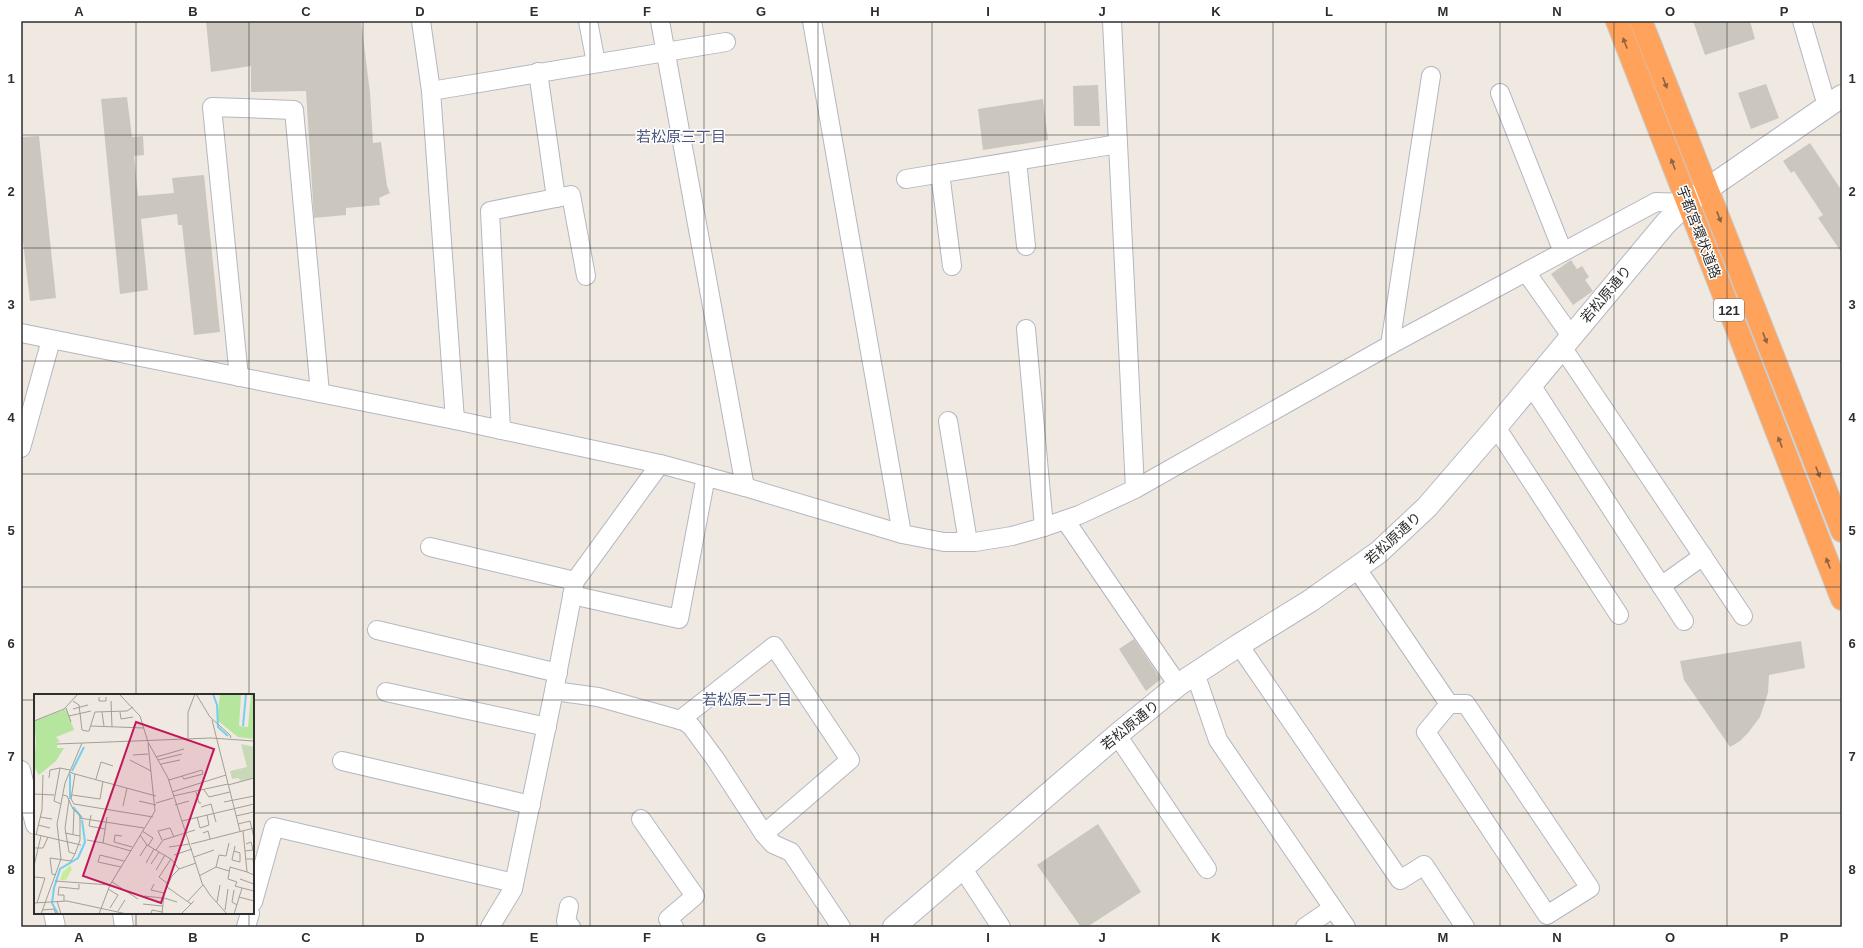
<svg xmlns="http://www.w3.org/2000/svg" width="1863" height="948" viewBox="0 0 1863 948" font-family="Arial,'Noto Sans JP',sans-serif">
  <style>
    .building { fill: #cbc7bf }
    .lines { fill: none; stroke-linecap: round; stroke-linejoin: round }
    .street-casing { stroke: #b4b7c1; stroke-width: 20 }
    .secondary-casing { stroke: #b4b7c1; stroke-width: 24 }
    .highway-casing { stroke: #c9c9c9; stroke-width: 24 }
    .street { stroke: #fff; stroke-width: 18 }
    .secondary { stroke: #fff; stroke-width: 22 }
    .highway { stroke: #ffa35c; stroke-width: 22 }
    .oneway { fill: #8c6343 }
    .grid { fill: none; stroke: #2e2e2e; stroke-width: 1; stroke-opacity: 0.55 }
    .labels { text-anchor: middle; dominant-baseline: central; stroke-width: 3; stroke-linejoin: round; paint-order: stroke }
    .shield { fill: #fff; stroke: #6d6d6d; stroke-width: 1 }
    .shield-label { font-size: 13px; font-weight: bold; fill: #2e2e2e }
    .street-label { font-size: 14px; fill: #2e2e2e; stroke: #fff }
    .neighbourhood-label { font-size: 15px; fill: #4d5680; stroke: #fff }
    .inset-river { fill: none; stroke: #75cff0; stroke-width: 2 }
    .inset-road { fill: none; stroke: #a29e99; stroke-width: 1 }
    .view { fill: #c2185b; fill-opacity: 0.15; stroke: #c2185b; stroke-width: 2 }
    .inset-edge { fill: none; stroke: #2e2e2e; stroke-width: 2 }
    .neatline { fill: none; stroke: #2e2e2e; stroke-width: 1.5 }
    .grid-label { font-size: 13px; text-anchor: middle; font-weight: bold; fill: #2e2e2e }
  </style>
  <rect width="100%" height="100%" fill="#efe9e1"/>
  <!-- building -->
  <g class="building">
    <path d="M 206,21 L 361,21 L 370,93 L 373,143 L 381,142 L 387,186 L 390,193 L 379,198 L 380,205 L 346,208 L 346,215 L 314,218 L 306,91 L 251,92 L 251,66 L 211,72 Z"/>
    <path d="M 1693,21 L 1750,21 L 1755,39 L 1705,55 Z"/>
    <path d="M 1766,84 L 1779,118 L 1751,129 L 1738,93 Z"/>
    <path d="M 1098,85 L 1100,126 L 1074,126 L 1073,86 Z"/>
    <path d="M 127,97 L 132,137 L 143,136 L 144,155 L 134,156 L 138,196 L 174,193 L 172,178 L 204,175 L 220,332 L 194,335 L 182,225 L 178,225 L 177,214 L 141,219 L 148,290 L 120,294 L 101,99 Z"/>
    <path d="M 1043,99 L 1048,140 L 983,150 L 978,109 Z"/>
    <path d="M 39,136 L 56,298 L 30,301 L 21,225 L 21,137 Z"/>
    <path d="M 1810,143 L 1842,191 L 1842,253 L 1818,218 L 1823,215 L 1794,171 L 1791,173 L 1783,161 Z"/>
    <path d="M 1571,260 L 1577,269 L 1582,266 L 1589,277 L 1585,280 L 1593,291 L 1573,305 L 1551,274 Z"/>
    <path d="M 1134,639 L 1161,679 L 1146,691 L 1119,649 Z"/>
    <path d="M 1801,641 L 1805,668 L 1769,675 L 1768,693 L 1760,717 L 1748,733 L 1740,741 L 1730,747 L 1684,680 L 1680,661 Z"/>
    <path d="M 1098,824 L 1141,892 L 1087,927 L 1081,927 L 1037,865 Z"/>
  </g>
  <g class="lines">
    <defs>
      <g id="street">
        <path d="M 421,21 L 431,91"/>
        <path d="M 588,21 L 596,63"/>
        <path d="M 660,21 L 745,487"/>
        <path d="M 812,21 L 902,534"/>
        <path d="M 1112,21 L 1135,489"/>
        <path d="M 1802,21 L 1827,106"/>
        <path d="M 538,72 L 556,198"/>
        <path d="M 1500,93 L 1563,252"/>
        <path d="M 1017,161 L 1026,246"/>
        <path d="M 940,173 L 952,266"/>
        <path d="M 906,179 L 1118,144"/>
        <path d="M 1526,272 L 1571,336"/>
        <path d="M 1026,329 L 1044,527"/>
        <path d="M 21,333 L 455,420 L 660,464 L 745,487 L 902,534 L 944,542 L 975,542 L 1012,536 L 1044,527 L 1079,515 L 1135,489 L 1390,345 L 1656,202 L 1687,203"/>
        <path d="M 1390,345 L 1431,76"/>
        <path d="M 1562,347 L 1743,616"/>
        <path d="M 239,377 L 212,107 L 294,110 L 320,393"/>
        <path d="M 1531,385 L 1684,621"/>
        <path d="M 455,420 L 431,91 L 726,42"/>
        <path d="M 948,421 L 968,542"/>
        <path d="M 1496,427 L 1619,615"/>
        <path d="M 501,430 L 490,211 L 571,195 L 586,276"/>
        <path d="M 21,448 L 51,340"/>
        <path d="M 1065,520 L 1178,685"/>
        <path d="M 430,547 L 575,581"/>
        <path d="M 1357,569 L 1449,704 L 1466,704 L 1590,888 L 1547,915 L 1426,732 L 1449,704"/>
        <path d="M 1661,586 L 1703,556"/>
        <path d="M 572,595 L 679,619 L 706,476"/>
        <path d="M 377,630 L 558,673"/>
        <path d="M 1239,645 L 1400,880 L 1424,865 L 1465,927"/>
        <path d="M 1195,673 L 1218,740 L 1346,927"/>
        <path d="M 554,691 L 598,697 L 684,721 L 691,726 L 716,760 L 764,834 L 773,844 L 791,852 L 841,927"/>
        <path d="M 386,692 L 547,727"/>
        <path d="M 680,720 L 774,646 L 850,760 L 764,834"/>
        <path d="M 1117,735 L 1207,869"/>
        <path d="M 342,761 L 531,805"/>
        <path d="M 21,770 L 35,825"/>
        <path d="M 641,819 L 695,896 L 668,919 L 674,927"/>
        <path d="M 963,869 L 1001,927"/>
        <path d="M 253,902 L 274,827 L 514,883"/>
        <path d="M 569,906 L 566,921 L 571,927"/>
        <path d="M 53,913 L 56,927"/>
        <path d="M 122,913 L 124,927"/>
        <path d="M 246,927 L 250,913"/>
        <path d="M 490,927 L 513,889 L 554,691 L 575,581 L 660,464"/>
        <path d="M 1305,927 L 1333,908"/>
      </g>
      <path id="secondary" d="M 894,927 L 1117,735 L 1178,685 L 1239,645 L 1310,601 L 1379,552 L 1427,507 L 1496,427 L 1666,223 L 1687,203 L 1842,96"/>
      <g id="highway">
        <path d="M 1617,21 L 1842,599"/>
        <path d="M 1641,21 C 1707,191 1774,361 1842,531"/>
      </g>
    </defs>
    <!-- street casing -->
    <use href="#street" class="street-casing"/>
    <!-- secondary casing -->
    <use href="#secondary" class="secondary-casing"/>
    <!-- highway casing -->
    <use href="#highway" class="highway-casing"/>
    <!-- street -->
    <use href="#street" class="street"/>
    <!-- secondary -->
    <use href="#secondary" class="secondary"/>
    <!-- highway -->
    <use href="#highway" class="highway"/>
  </g>
  <!-- one-way arrows -->
  <defs><path id="oneway-solid" d="M-6-.8H1V-3.2L6.5 0L1 3.2V.8H-6Z"/></defs>
  <g class="oneway">
    <use href="#oneway-solid" transform="translate(1625 43) rotate(-111)"/>
    <use href="#oneway-solid" transform="translate(1665 83) rotate(69)"/>
    <use href="#oneway-solid" transform="translate(1673 164) rotate(-111)"/>
    <use href="#oneway-solid" transform="translate(1719 217) rotate(69)"/>
    <use href="#oneway-solid" transform="translate(1765 338) rotate(69)"/>
    <use href="#oneway-solid" transform="translate(1780 442) rotate(-111)"/>
    <use href="#oneway-solid" transform="translate(1818 472) rotate(68)"/>
    <use href="#oneway-solid" transform="translate(1828 563) rotate(-111)"/>
  </g>
  <!-- grid -->
  <path class="grid" d="M 136,21 L 136,695M 249,21 L 249,695M 363,21 L 363,927M 477,21 L 477,927M 590,21 L 590,927M 704,21 L 704,927M 818,21 L 818,927M 932,21 L 932,927M 1045,21 L 1045,927M 1159,21 L 1159,927M 1273,21 L 1273,927M 1386,21 L 1386,927M 1500,21 L 1500,927M 1614,21 L 1614,927M 1727,21 L 1727,927M 21,135 L 1842,135M 21,248 L 1842,248M 21,361 L 1842,361M 21,474 L 1842,474M 21,587 L 1842,587M 21,700 L 35,700M 253,700 L 1842,700M 21,813 L 35,813M 253,813 L 1842,813M 136,913 L 136,927M 249,913 L 249,927"/>
  <g class="labels">
    <!-- shield labels -->
    <rect class="shield" x="1714" y="299" width="30" height="22" rx="3"/>
    <g class="shield-label">
      <text x="1729" y="310">121</text>
    </g>
    <!-- street labels -->
    <g class="street-label">
      <text transform="translate(1699 232) rotate(69)">宇都宮環状道路</text>
      <text transform="translate(1606 294) rotate(-50)">若松原通り</text>
      <text transform="translate(1393 538) rotate(-42)">若松原通り</text>
      <text transform="translate(1130 725) rotate(-39)">若松原通り</text>
    </g>
    <!-- neighbourhood labels -->
    <g class="neighbourhood-label">
      <text x="681" y="136">若松原三丁目</text>
      <text x="747" y="699">若松原二丁目</text>
    </g>
  </g>
  <!-- overview -->
  <g transform="translate(34 694)">
    <rect width="220" height="220" fill="#efe9e1"/>
    <path d="M 186,0 L 207,0 L 205,32 L 214,33 L 217,0 L 220,0 L 220,45 L 204,43 L 183,26 ZM 32,15 L 40,36 L 22,43 L 26,48 L 23,48 L 23,54 L 30,54 L 22,67 L 5,81 L 0,73 L 2,47 L 0,27 Z" fill="#b6e59e"/>
    <path d="M 207,50 L 220,53 L 220,84 L 206,87 L 205,84 L 198,85 L 196,77 L 213,73 Z" fill="#c8d9b8"/>
    <path d="M 36,171 L 38,175 L 32,186 L 26,186 L 29,178 Z" fill="#c9ec9a"/>
    <path class="inset-river" d="M 179,0 L 183,11 L 184,33 L 194,42M 209,32 L 212,0M 38,77 L 50,53M 36,105 L 36,80M 39,113 L 48,124M 24,220 L 18,209 L 20,194 L 26,175 L 44,164 L 51,148 L 48,126"/>
    <path class="inset-road" d="M 85,0 L 106,22 L 114,48 L 134,84 L 168,189 L 176,201 L 193,220M 162,0 L 176,23 L 196,41 L 197,44M 65,3 L 65,7 L 72,7 L 72,3M 39,7 L 45,11 L 48,36 L 52,37 L 55,37 L 61,18 L 93,17 L 99,13M 77,7 L 78,33M 32,14 L 37,28M 39,15 L 54,11M 68,18 L 70,32M 86,18 L 87,25 L 99,23M 35,22 L 57,17M 178,26 L 206,137M 0,27 L 30,15 L 44,0M 57,32 L 110,34M 154,44 L 154,18 L 161,0M 23,50 L 177,44 L 220,47M 99,61 L 114,60M 122,63 L 150,55M 96,66 L 117,77M 124,66 L 148,60M 127,70 L 146,66M 35,78 L 41,80 L 37,105 L 40,110 L 119,123M 41,80 L 122,102M 15,84 L 16,76 L 26,74M 62,85 L 67,68 L 79,72M 135,86 L 168,76 L 169,80 L 150,85 L 148,82M 194,91 L 220,84M 170,96 L 175,103 L 196,98M 138,98 L 192,81M 162,98 L 165,109 L 167,109M 0,100 L 20,101M 29,101 L 33,102 L 39,115 L 46,121 L 46,146 L 41,160 L 35,158 L 31,134 L 35,106M 38,101 L 66,105 L 69,87M 139,102 L 194,90M 105,107 L 122,111M 190,108 L 220,102M 122,109 L 139,104M 27,110 L 20,107 L 26,74 L 36,76M 141,111 L 155,107M 89,112 L 93,94M 167,113 L 177,110 L 182,128M 57,121 L 55,132 L 71,135M 202,122 L 220,118M 6,123 L 18,125M 73,123 L 69,149 L 97,157M 163,123 L 166,134 L 175,131 L 173,121M 45,124 L 110,134M 148,127 L 220,110M 204,130 L 216,127 L 220,144M 4,131 L 16,134M 108,137 L 119,144 L 114,152M 209,137 L 213,178 L 220,181M 31,139 L 46,142M 169,139 L 174,137 L 176,145M 0,140 L 47,151M 39,140 L 40,116M 2,141 L 8,116 L 9,81M 106,141 L 113,151 L 137,165 L 145,175M 88,142 L 81,141 L 80,148 L 98,153M 53,146 L 69,149M 128,146 L 124,137 L 136,134 L 140,143M 157,150 L 220,134M 135,153 L 156,150M 0,154 L 9,154 L 14,143M 122,156 L 129,146 L 161,136M 200,157 L 206,159 L 206,168 L 198,166 L 201,152M 211,157 L 219,156 L 217,148 L 212,150M 140,161 L 158,155M 106,162 L 113,151M 160,163 L 180,156M 212,165 L 219,165 L 220,173M 112,169 L 120,155M 117,170 L 125,158M 0,172 L 7,142M 87,173 L 64,168 L 66,161 L 90,167M 182,173 L 195,177M 122,176 L 131,161M 22,181 L 18,180 L 16,164 L 37,167 L 41,160M 165,182 L 182,173 L 185,161 L 192,162 L 195,149M 0,183 L 11,184 L 3,209M 206,185 L 220,190M 21,187 L 76,191M 78,188 L 104,205M 120,190 L 117,196 L 130,199M 134,190 L 125,183 L 137,165M 133,193 L 157,210M 208,194 L 201,192 L 203,188 L 194,185 L 196,173 L 213,178M 74,195 L 84,201 L 76,214M 200,196 L 198,208 L 203,211M 110,202 L 129,204M 205,203 L 220,207M 130,204 L 143,208M 23,207 L 27,220M 30,207 L 30,201 L 24,201 L 25,193 L 45,195 L 45,190M 154,207 L 169,191M 183,208 L 186,191M 0,209 L 33,207 L 93,220M 109,210 L 128,212M 8,216 L 20,215 L 22,220M 191,216 L 194,195M 84,217 L 91,206M 7,220 L 27,165 L 23,130 L 31,89 L 48,49M 65,220 L 76,191 L 121,117 L 114,49M 117,220 L 118,216 L 128,218M 128,220 L 130,199 L 138,182 L 145,175 L 162,169M 147,220 L 160,207M 200,220 L 208,194 L 220,197"/>
    <path class="view" d="M 102,28 L 180,55 L 127,209 L 49,182 Z"/>
    <rect width="220" height="220" class="inset-edge"/>
  </g>
  <!-- border -->
  <rect width="1863" height="948" fill="none" stroke="#ffffff" stroke-width="44"/>
  <rect x="22" y="22" width="1819" height="904" class="neatline"/>
  <g class="grid-label">
    <text x="79" y="16">A</text>
    <text x="193" y="16">B</text>
    <text x="306" y="16">C</text>
    <text x="420" y="16">D</text>
    <text x="534" y="16">E</text>
    <text x="647" y="16">F</text>
    <text x="761" y="16">G</text>
    <text x="875" y="16">H</text>
    <text x="988" y="16">I</text>
    <text x="1102" y="16">J</text>
    <text x="1216" y="16">K</text>
    <text x="1329" y="16">L</text>
    <text x="1443" y="16">M</text>
    <text x="1557" y="16">N</text>
    <text x="1670" y="16">O</text>
    <text x="1784" y="16">P</text>
    <text x="11" y="83">1</text>
    <text x="1852" y="83">1</text>
    <text x="11" y="196">2</text>
    <text x="1852" y="196">2</text>
    <text x="11" y="309">3</text>
    <text x="1852" y="309">3</text>
    <text x="11" y="422">4</text>
    <text x="1852" y="422">4</text>
    <text x="11" y="535">5</text>
    <text x="1852" y="535">5</text>
    <text x="11" y="648">6</text>
    <text x="1852" y="648">6</text>
    <text x="11" y="761">7</text>
    <text x="1852" y="761">7</text>
    <text x="11" y="874">8</text>
    <text x="1852" y="874">8</text>
    <text x="79" y="942">A</text>
    <text x="193" y="942">B</text>
    <text x="306" y="942">C</text>
    <text x="420" y="942">D</text>
    <text x="534" y="942">E</text>
    <text x="647" y="942">F</text>
    <text x="761" y="942">G</text>
    <text x="875" y="942">H</text>
    <text x="988" y="942">I</text>
    <text x="1102" y="942">J</text>
    <text x="1216" y="942">K</text>
    <text x="1329" y="942">L</text>
    <text x="1443" y="942">M</text>
    <text x="1557" y="942">N</text>
    <text x="1670" y="942">O</text>
    <text x="1784" y="942">P</text>
  </g>
</svg>
